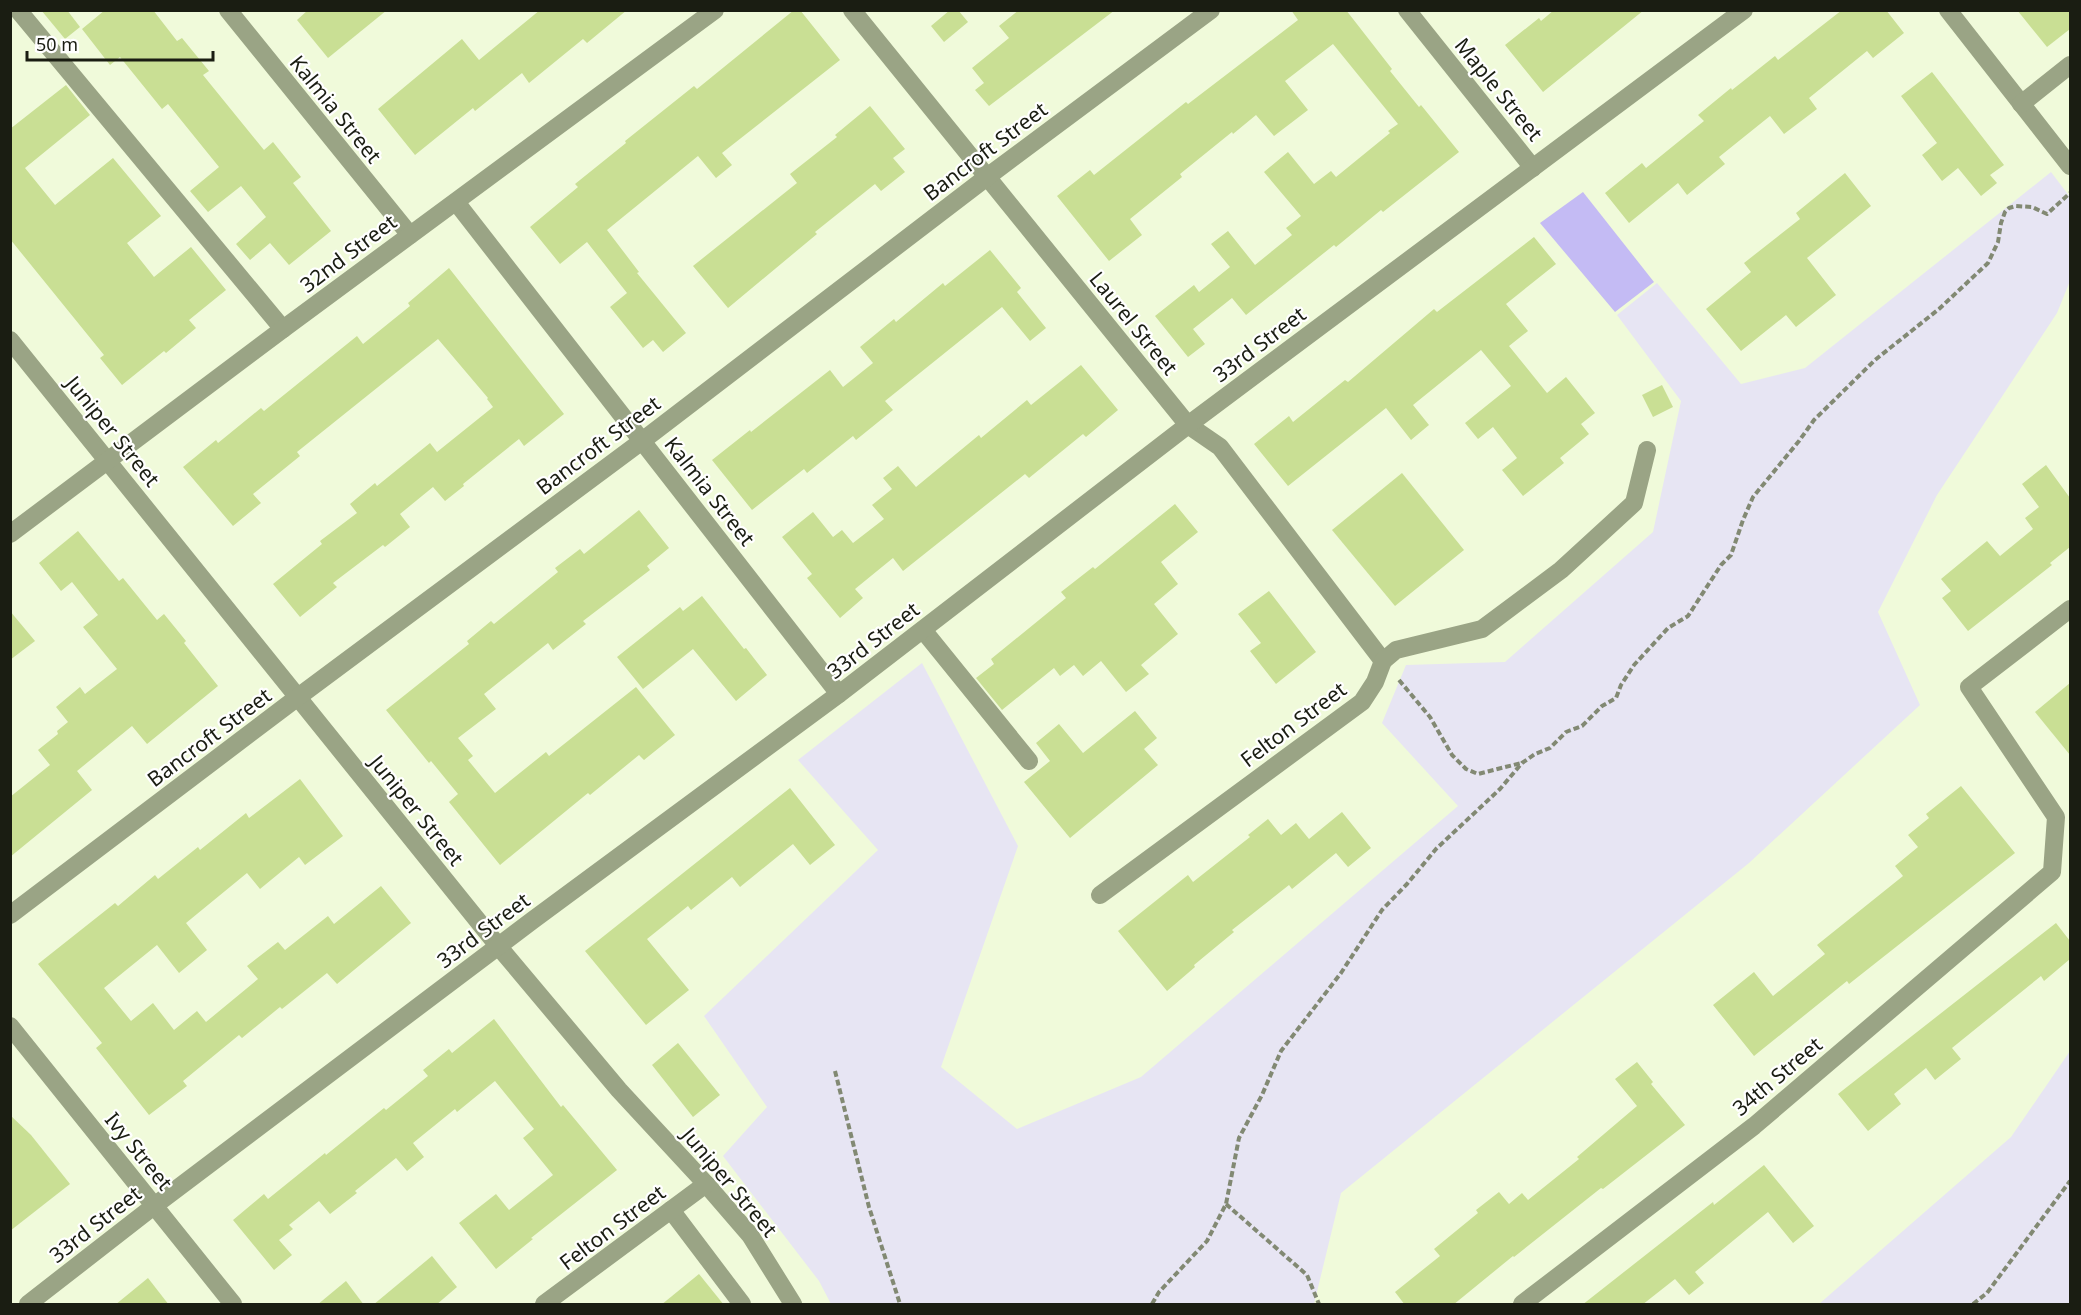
<svg xmlns="http://www.w3.org/2000/svg" width="2081" height="1315" viewBox="0 0 2081 1315" font-family="'Noto Sans',sans-serif">
  <style>
    .green { fill: #e7e5f3 }
    .forest { fill: #c4bbf4 }
    .building { fill: #c9df94 }
    .lines { fill: none; stroke-linecap: round; stroke-linejoin: round }
    .path { stroke: #828973; stroke-width: 4; stroke-dasharray: 6 3; stroke-linecap: butt }
    .minor { stroke: #9aa485; stroke-width: 18 }
    .labels { text-anchor: middle; dominant-baseline: central; stroke-width: 4.5; stroke-linejoin: round; paint-order: stroke }
    .street-label { font-size: 21px; fill: #1a1d12; stroke: #fff }
  </style>
  <rect width="100%" height="100%" fill="#f0fada"/>
  <!-- green -->
  <g class="green">
    <path d="M 2051,172 L 2070,197 L 2070,281 L 2057,313 L 1937,495 L 1878,612 L 1920,705 L 1749,863 L 1341,1193 L 1314,1304 L 831,1304 L 819,1281 L 723,1156 L 767,1107 L 704,1016 L 878,850 L 798,760 L 922,663 L 1018,846 L 941,1067 L 1017,1129 L 1141,1077 L 1458,806 L 1382,723 L 1406,665 L 1505,662 L 1653,532 L 1681,401 L 1617,315 L 1657,283 L 1741,384 L 1805,368 Z"/>
    <path d="M 2070,1051 L 2070,1304 L 1819,1304 L 2011,1137 Z"/>
  </g>
  <!-- forest -->
  <path class="forest" d="M 1583,192 L 1654,282 L 1615,312 L 1540,223 Z"/>
  <!-- building -->
  <g class="building">
    <path d="M 41,10 L 67,10 L 80,27 L 65,39 Z"/>
    <path d="M 105,10 L 153,10 L 177,41 L 182,38 L 209,71 L 203,75 L 264,150 L 273,142 L 301,177 L 293,183 L 331,231 L 289,265 L 270,243 L 250,260 L 236,244 L 266,217 L 241,186 L 208,212 L 190,191 L 219,167 L 168,104 L 162,109 L 120,57 L 110,65 L 82,29 Z"/>
    <path d="M 308,10 L 387,10 L 328,58 L 297,20 Z"/>
    <path d="M 540,10 L 627,10 L 587,43 L 583,39 L 529,83 L 522,73 L 475,111 L 473,108 L 415,155 L 378,109 L 462,39 L 479,60 Z"/>
    <path d="M 794,10 L 800,10 L 840,60 L 722,153 L 732,165 L 716,178 L 698,156 L 607,230 L 639,272 L 637,273 L 686,333 L 663,352 L 653,340 L 643,348 L 610,307 L 627,293 L 587,242 L 560,264 L 530,227 L 578,187 L 575,184 L 626,143 L 625,141 L 694,86 L 697,89 Z"/>
    <path d="M 950,10 L 958,10 L 968,22 L 944,42 L 931,26 Z"/>
    <path d="M 1019,10 L 1115,10 L 989,106 L 975,90 L 984,83 L 972,68 L 1009,38 L 999,26 Z"/>
    <path d="M 1291,10 L 1346,10 L 1392,69 L 1390,71 L 1419,107 L 1421,105 L 1459,152 L 1383,212 L 1381,210 L 1336,247 L 1334,245 L 1246,315 L 1232,298 L 1193,329 L 1205,344 L 1188,357 L 1155,316 L 1194,285 L 1199,292 L 1230,267 L 1211,244 L 1228,231 L 1255,265 L 1292,235 L 1286,228 L 1301,216 L 1264,172 L 1288,152 L 1314,184 L 1331,171 L 1336,177 L 1390,133 L 1388,131 L 1398,124 L 1333,44 L 1285,81 L 1308,110 L 1274,136 L 1256,115 L 1233,134 L 1232,132 L 1180,174 L 1182,177 L 1130,219 L 1142,235 L 1109,261 L 1057,196 L 1090,170 L 1094,175 L 1186,102 L 1188,104 L 1298,20 Z"/>
    <path d="M 1554,10 L 1644,10 L 1543,92 L 1505,45 L 1539,18 L 1541,21 Z"/>
    <path d="M 1842,10 L 1886,10 L 1904,33 L 1873,58 L 1867,51 L 1809,98 L 1817,109 L 1784,134 L 1770,116 L 1719,157 L 1725,164 L 1687,195 L 1678,183 L 1629,223 L 1605,193 L 1642,163 L 1646,168 L 1704,121 L 1698,115 L 1731,88 L 1732,90 L 1775,56 L 1778,60 Z"/>
    <path d="M 2017,10 L 2070,10 L 2070,29 L 2047,47 Z"/>
    <path d="M 1932,72 L 2004,165 L 1990,175 L 1997,183 L 1981,196 L 1958,168 L 1942,181 L 1922,155 L 1937,143 L 1901,96 Z"/>
    <path d="M 66,85 L 90,115 L 25,168 L 55,205 L 113,158 L 161,216 L 127,243 L 154,277 L 191,247 L 226,290 L 189,320 L 196,328 L 166,353 L 164,351 L 122,385 L 100,358 L 104,355 L 10,239 L 10,129 Z"/>
    <path d="M 870,106 L 905,149 L 893,158 L 905,172 L 881,191 L 875,184 L 815,232 L 817,234 L 728,308 L 693,266 L 797,183 L 790,174 L 837,137 L 835,135 Z"/>
    <path d="M 1845,173 L 1871,206 L 1807,258 L 1836,295 L 1796,327 L 1786,315 L 1741,351 L 1706,309 L 1751,272 L 1744,263 L 1800,219 L 1796,213 Z"/>
    <path d="M 1534,237 L 1556,264 L 1506,304 L 1528,331 L 1509,346 L 1547,393 L 1566,377 L 1595,413 L 1581,424 L 1589,434 L 1560,458 L 1564,463 L 1523,496 L 1502,470 L 1517,458 L 1493,427 L 1478,439 L 1465,423 L 1511,386 L 1481,350 L 1413,405 L 1429,425 L 1411,440 L 1386,408 L 1288,486 L 1254,444 L 1289,416 L 1293,422 L 1345,380 L 1348,382 L 1434,309 L 1437,312 Z"/>
    <path d="M 990,250 L 1021,288 L 1017,292 L 1046,328 L 1030,341 L 1002,307 L 885,401 L 893,410 L 856,440 L 853,436 L 807,473 L 804,469 L 752,510 L 712,460 L 750,430 L 751,432 L 830,370 L 843,387 L 873,363 L 860,347 L 894,319 L 896,322 L 943,283 L 945,286 Z"/>
    <path d="M 449,268 L 564,414 L 524,446 L 519,439 L 463,484 L 464,486 L 445,501 L 433,487 L 400,514 L 410,527 L 385,547 L 383,545 L 333,583 L 337,587 L 300,617 L 273,584 L 322,544 L 320,541 L 357,513 L 350,504 L 375,483 L 377,486 L 430,443 L 437,452 L 493,407 L 487,399 L 488,398 L 438,339 L 297,452 L 300,456 L 253,494 L 261,503 L 233,526 L 183,467 L 216,440 L 218,443 L 261,408 L 264,411 L 357,336 L 363,344 L 410,306 L 408,303 Z"/>
    <path d="M 1081,365 L 1118,410 L 1086,437 L 1083,434 L 1029,478 L 1025,474 L 903,571 L 893,558 L 855,589 L 863,598 L 840,618 L 807,578 L 812,574 L 782,537 L 813,512 L 833,537 L 842,530 L 853,543 L 884,519 L 872,505 L 892,489 L 883,478 L 898,466 L 916,487 L 979,435 L 981,438 L 1027,400 L 1031,405 Z"/>
    <path d="M 1662,385 L 1673,407 L 1653,417 L 1642,395 Z"/>
    <path d="M 2046,465 L 2070,498 L 2070,547 L 2050,563 L 2052,565 L 1968,631 L 1942,598 L 1951,591 L 1941,579 L 1987,541 L 2000,556 L 2033,529 L 2025,518 L 2039,507 L 2022,484 Z"/>
    <path d="M 1402,473 L 1464,550 L 1395,606 L 1332,530 Z"/>
    <path d="M 1175,504 L 1198,532 L 1161,562 L 1178,584 L 1154,604 L 1178,634 L 1141,665 L 1149,674 L 1126,692 L 1101,661 L 1083,676 L 1074,665 L 1060,676 L 1054,668 L 1002,710 L 976,678 L 994,664 L 991,659 L 1066,598 L 1061,592 L 1093,567 L 1095,569 Z"/>
    <path d="M 639,510 L 669,548 L 647,566 L 650,570 L 583,621 L 586,624 L 553,650 L 548,643 L 484,694 L 496,709 L 458,738 L 473,756 L 468,760 L 495,793 L 546,752 L 549,756 L 636,687 L 675,735 L 644,760 L 639,755 L 590,795 L 588,793 L 500,865 L 449,802 L 458,794 L 431,761 L 429,763 L 386,710 L 469,644 L 467,641 L 491,621 L 494,624 L 558,572 L 555,568 L 580,549 L 584,554 Z"/>
    <path d="M 78,531 L 119,581 L 123,578 L 157,620 L 164,614 L 186,641 L 184,643 L 218,686 L 147,744 L 132,726 L 77,771 L 92,790 L 10,857 L 10,797 L 50,765 L 38,750 L 58,734 L 57,731 L 68,722 L 56,707 L 80,687 L 85,694 L 117,669 L 83,627 L 98,615 L 72,582 L 61,591 L 39,563 Z"/>
    <path d="M 1269,591 L 1316,652 L 1276,684 L 1250,651 L 1261,643 L 1238,614 Z"/>
    <path d="M 702,596 L 744,649 L 746,648 L 767,675 L 736,701 L 693,649 L 643,689 L 617,657 L 680,607 L 683,611 Z"/>
    <path d="M 10,611 L 35,641 L 10,660 Z"/>
    <path d="M 2070,683 L 2070,755 L 2035,712 Z"/>
    <path d="M 1135,711 L 1157,738 L 1144,749 L 1158,765 L 1070,838 L 1024,782 L 1050,761 L 1036,743 L 1059,724 L 1083,753 Z"/>
    <path d="M 300,779 L 343,836 L 305,865 L 299,857 L 260,889 L 247,873 L 186,923 L 207,950 L 179,973 L 157,945 L 104,988 L 131,1021 L 153,1003 L 174,1030 L 197,1011 L 206,1022 L 258,979 L 247,966 L 278,942 L 285,950 L 328,916 L 334,924 L 381,886 L 411,923 L 337,984 L 327,973 L 282,1009 L 280,1007 L 242,1038 L 239,1035 L 183,1081 L 187,1086 L 149,1115 L 96,1048 L 102,1043 L 38,964 L 115,903 L 118,906 L 155,875 L 158,879 L 198,847 L 200,850 L 246,813 L 249,818 Z"/>
    <path d="M 1961,786 L 2015,853 L 1849,984 L 1847,981 L 1754,1056 L 1713,1005 L 1754,972 L 1773,996 L 1825,954 L 1817,945 L 1903,876 L 1895,866 L 1918,847 L 1908,835 L 1929,818 L 1926,814 Z"/>
    <path d="M 790,788 L 835,845 L 810,865 L 793,844 L 740,887 L 732,877 L 691,910 L 688,906 L 647,939 L 689,990 L 646,1025 L 585,951 Z"/>
    <path d="M 1342,812 L 1371,848 L 1348,867 L 1336,853 L 1292,889 L 1289,885 L 1232,930 L 1234,932 L 1194,965 L 1195,967 L 1167,991 L 1118,931 L 1188,875 L 1193,882 L 1250,837 L 1248,835 L 1268,819 L 1281,835 L 1296,823 L 1309,839 Z"/>
    <path d="M 2056,923 L 2070,941 L 2070,959 L 2044,981 L 2041,976 L 1952,1048 L 1961,1059 L 1935,1080 L 1926,1068 L 1894,1094 L 1901,1104 L 1868,1131 L 1838,1094 Z"/>
    <path d="M 494,1019 L 561,1107 L 563,1105 L 617,1170 L 531,1238 L 533,1239 L 496,1269 L 459,1223 L 496,1194 L 509,1210 L 553,1175 L 523,1138 L 534,1129 L 495,1081 L 457,1112 L 455,1109 L 413,1143 L 424,1157 L 407,1171 L 396,1158 L 355,1191 L 357,1193 L 330,1214 L 319,1201 L 289,1225 L 293,1229 L 279,1240 L 292,1255 L 274,1270 L 233,1220 L 264,1194 L 268,1199 L 325,1153 L 326,1155 L 384,1108 L 386,1110 L 428,1076 L 423,1070 L 449,1049 L 452,1053 Z"/>
    <path d="M 678,1043 L 720,1095 L 693,1117 L 652,1065 Z"/>
    <path d="M 1637,1062 L 1653,1082 L 1651,1084 L 1685,1125 L 1603,1189 L 1601,1188 L 1514,1257 L 1513,1256 L 1453,1305 L 1405,1305 L 1395,1292 L 1440,1256 L 1434,1249 L 1478,1213 L 1476,1210 L 1499,1192 L 1509,1204 L 1522,1193 L 1528,1200 L 1579,1159 L 1577,1157 L 1637,1106 L 1615,1079 Z"/>
    <path d="M 10,1115 L 31,1135 L 70,1184 L 10,1231 Z"/>
    <path d="M 1764,1165 L 1814,1226 L 1793,1243 L 1768,1212 L 1695,1272 L 1704,1283 L 1689,1295 L 1675,1279 L 1642,1305 L 1582,1305 L 1713,1202 L 1714,1205 Z"/>
    <path d="M 432,1256 L 457,1287 L 436,1305 L 373,1305 Z"/>
    <path d="M 699,1274 L 724,1305 L 661,1305 Z"/>
    <path d="M 148,1278 L 169,1305 L 115,1305 Z"/>
    <path d="M 346,1281 L 364,1305 L 317,1305 Z"/>
  </g>
  <g class="lines">
    <!-- path -->
    <g class="path">
      <path d="M 1399,680 L 1430,717 L 1452,755 L 1466,769 L 1478,774 L 1521,763"/>
      <path d="M 835,1071 L 869,1207 L 900,1304"/>
      <path d="M 1226,1204 L 1307,1275 L 1319,1304"/>
      <path d="M 1152,1304 L 1159,1292 L 1207,1241 L 1226,1204 L 1239,1138 L 1262,1095 L 1281,1051 L 1341,973 L 1382,910 L 1407,884 L 1436,849 L 1500,789 L 1522,763 L 1535,754 L 1550,748 L 1566,732 L 1582,726 L 1602,706 L 1616,698 L 1621,685 L 1634,665 L 1668,628 L 1688,616 L 1721,565 L 1731,555 L 1743,520 L 1753,497 L 1799,441 L 1814,420 L 1875,360 L 1939,309 L 1988,263 L 1998,242 L 2001,223 L 2005,212 L 2009,208 L 2016,206 L 2032,207 L 2047,214 L 2070,193"/>
      <path d="M 1973,1304 L 1987,1293 L 2070,1181"/>
    </g>
    <!-- minor -->
    <g class="minor">
      <path d="M 18,10 L 283,329"/>
      <path d="M 228,10 L 410,235"/>
      <path d="M 852,10 L 1188,425 L 1220,447 L 1383,661"/>
      <path d="M 1407,10 L 1533,168"/>
      <path d="M 1948,10 L 2070,166"/>
      <path d="M 2021,104 L 2070,65"/>
      <path d="M 456,202 L 839,694"/>
      <path d="M 10,340 L 499,947 L 619,1090 L 706,1184 L 750,1235 L 793,1304"/>
      <path d="M 10,534 L 283,329 L 715,10"/>
      <path d="M 923,630 L 1029,761"/>
      <path d="M 1100,895 L 1362,702 L 1375,682 L 1383,661 L 1396,650 L 1482,629 L 1561,570 L 1634,503 L 1647,450"/>
      <path d="M 10,915 L 298,697 L 642,441 L 987,177 L 1211,10"/>
      <path d="M 10,1026 L 233,1304"/>
      <path d="M 671,1210 L 742,1304"/>
      <path d="M 28,1304 L 154,1206 L 533,920 L 839,694 L 1188,425 L 1744,10"/>
      <path d="M 544,1304 L 706,1184"/>
      <path d="M 1522,1304 L 1754,1126 L 2052,872 L 2056,817 L 1969,687 L 2070,609"/>
    </g>
  </g>
  <g class="labels">
    <!-- street labels -->
    <g class="street-label">
      <text transform="translate(1499 89) rotate(51)">Maple Street</text>
      <text transform="translate(336 109) rotate(51)">Kalmia Street</text>
      <text transform="translate(985 151) rotate(-37)">Bancroft Street</text>
      <text transform="translate(348 253) rotate(-37)">32nd Street</text>
      <text transform="translate(1134 323) rotate(51)">Laurel Street</text>
      <text transform="translate(1259 344) rotate(-37)">33rd Street</text>
      <text transform="translate(113 431) rotate(51)">Juniper Street</text>
      <text transform="translate(598 445) rotate(-37)">Bancroft Street</text>
      <text transform="translate(710 491) rotate(52)">Kalmia Street</text>
      <text transform="translate(873 640) rotate(-38)">33rd Street</text>
      <text transform="translate(1293 724) rotate(-37)">Felton Street</text>
      <text transform="translate(209 737) rotate(-37)">Bancroft Street</text>
      <text transform="translate(417 810) rotate(51)">Juniper Street</text>
      <text transform="translate(483 930) rotate(-37)">33rd Street</text>
      <text transform="translate(1777 1076) rotate(-40)">34th Street</text>
      <text transform="translate(139 1151) rotate(51)">Ivy Street</text>
      <text transform="translate(730 1182) rotate(50)">Juniper Street</text>
      <text transform="translate(95 1224) rotate(-38)">33rd Street</text>
      <text transform="translate(612 1227) rotate(-37)">Felton Street</text>
    </g>
  </g>
  <!-- border -->
  <rect width="2081" height="1315" fill="none" stroke="#1a1d12" stroke-width="24"/>
  <!-- scale -->
  <path d="M27 51v9h186v-9" fill="none" stroke="#1a1d12" stroke-width="3"/>
  <text x="36" y="51" font-size="18" fill="#1a1d12" stroke="#ffffff" stroke-width="4.5" paint-order="stroke">50 m</text>
</svg>
